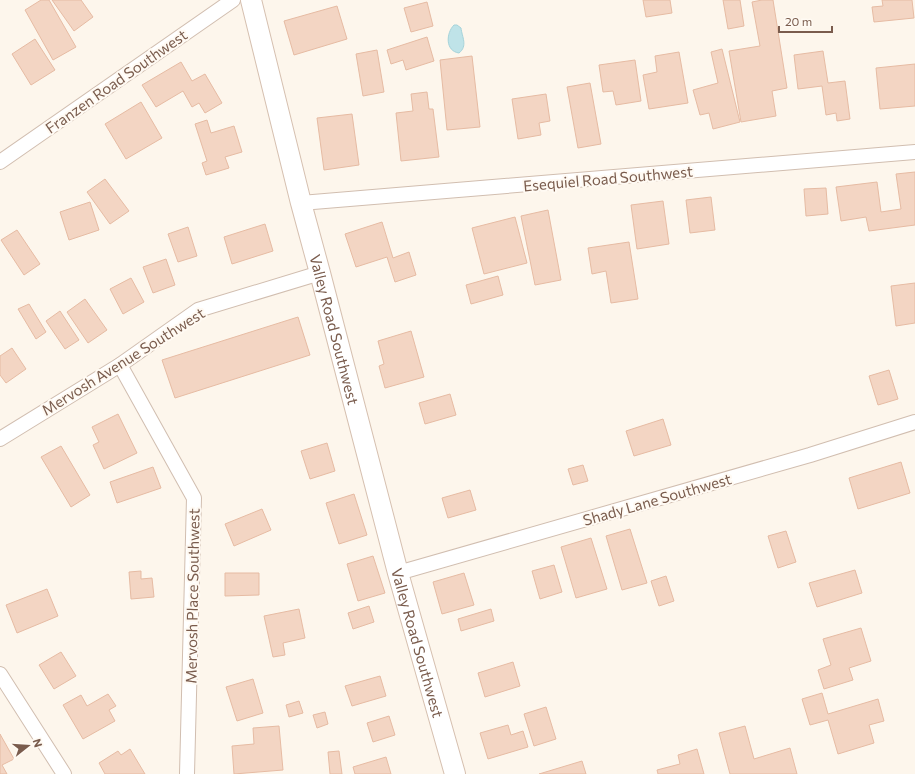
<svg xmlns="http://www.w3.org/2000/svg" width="915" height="774" viewBox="0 0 915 774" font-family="Commissioner,sans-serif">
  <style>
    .water { fill: #bfe3e8; stroke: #a5d3da }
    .building { fill: #f3d5c3; stroke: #e6bba3 }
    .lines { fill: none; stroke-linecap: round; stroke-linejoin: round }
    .street-casing { stroke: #d1beb0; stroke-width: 16 }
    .secondary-casing { stroke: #d6c0b0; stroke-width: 22 }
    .street { stroke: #fff; stroke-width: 14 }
    .secondary { stroke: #fff; stroke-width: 20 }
    .labels { text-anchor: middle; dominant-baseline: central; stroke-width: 4; stroke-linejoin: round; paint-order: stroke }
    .street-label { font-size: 15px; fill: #7a5c4d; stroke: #fffaf3 }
  </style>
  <rect width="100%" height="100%" fill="#fdf6ec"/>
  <!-- water -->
  <path class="water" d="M 454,25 L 457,25 L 461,28 C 462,37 468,46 459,53 C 445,51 446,33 454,25 Z"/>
  <!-- building -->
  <g class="building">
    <path d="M 41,0 L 49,0 L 76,47 L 53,60 L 25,10 Z"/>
    <path d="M 52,0 L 81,0 L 93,17 L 74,31 Z"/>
    <path d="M 643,0 L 670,0 L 672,13 L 646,17 Z"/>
    <path d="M 723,0 L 740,0 L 744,26 L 728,29 Z"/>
    <path d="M 762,0 L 773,0 L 787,88 L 772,91 L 776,116 L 741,122 L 729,51 L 760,46 L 752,2 Z"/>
    <path d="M 882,0 L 912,0 L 914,18 L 874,22 L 872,7 L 883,6 Z"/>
    <path d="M 427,2 L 433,26 L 411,32 L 404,8 Z"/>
    <path d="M 337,6 L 347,39 L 294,55 L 284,21 Z"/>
    <path d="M 427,37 L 434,61 L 406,70 L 403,60 L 391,64 L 387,50 Z"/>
    <path d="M 35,39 L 55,70 L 31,85 L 12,54 Z"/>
    <path d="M 722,49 L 740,122 L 713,129 L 709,113 L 700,115 L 693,90 L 718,83 L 711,52 Z"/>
    <path d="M 377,50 L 384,92 L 363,96 L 356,54 Z"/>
    <path d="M 823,51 L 828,83 L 845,81 L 850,119 L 837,121 L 836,113 L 826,115 L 822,86 L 798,89 L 794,55 Z"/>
    <path d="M 679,52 L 688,103 L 649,109 L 643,75 L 657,72 L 655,56 Z"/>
    <path d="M 472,56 L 480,127 L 447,130 L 440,60 Z"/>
    <path d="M 635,60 L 641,101 L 616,105 L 613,91 L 603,92 L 599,65 Z"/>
    <path d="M 181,62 L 192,81 L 205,74 L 222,103 L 205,113 L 199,103 L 192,107 L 183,91 L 156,107 L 142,85 Z"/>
    <path d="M 915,64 L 915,106 L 880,109 L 876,68 Z"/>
    <path d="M 590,83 L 601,144 L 578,148 L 567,87 Z"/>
    <path d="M 427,92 L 429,109 L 433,109 L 439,157 L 401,161 L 396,113 L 413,111 L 411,94 Z"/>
    <path d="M 546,94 L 550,121 L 539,123 L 541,135 L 518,139 L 512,99 Z"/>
    <path d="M 141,102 L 162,138 L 126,159 L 105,124 Z"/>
    <path d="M 352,114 L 359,165 L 324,170 L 317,118 Z"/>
    <path d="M 207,120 L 211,133 L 234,126 L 242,152 L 225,157 L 229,168 L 206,175 L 202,163 L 207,161 L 195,124 Z"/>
    <path d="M 915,172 L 915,225 L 869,231 L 866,217 L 841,221 L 836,187 L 877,182 L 881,212 L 901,209 L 896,174 Z"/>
    <path d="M 105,179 L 129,211 L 110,224 L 87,192 Z"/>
    <path d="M 826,188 L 828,214 L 806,216 L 804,189 Z"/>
    <path d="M 711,197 L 715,230 L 690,233 L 686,200 Z"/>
    <path d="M 663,201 L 669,244 L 637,249 L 631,205 Z"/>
    <path d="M 90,202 L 99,230 L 69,240 L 60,212 Z"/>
    <path d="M 548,210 L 561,280 L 535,285 L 521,216 Z"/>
    <path d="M 515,217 L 527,263 L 484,274 L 472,228 Z"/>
    <path d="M 382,222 L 393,258 L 409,252 L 416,275 L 395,282 L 387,257 L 356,267 L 345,234 Z"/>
    <path d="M 265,224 L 273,251 L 232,264 L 224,237 Z"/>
    <path d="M 188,227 L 197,256 L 178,262 L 168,234 Z"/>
    <path d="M 17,230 L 40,264 L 24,275 L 1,240 Z"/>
    <path d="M 629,242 L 638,299 L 611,303 L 606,271 L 592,274 L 588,248 Z"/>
    <path d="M 166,259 L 175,285 L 153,293 L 143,267 Z"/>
    <path d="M 498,276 L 503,295 L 471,304 L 466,285 Z"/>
    <path d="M 131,278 L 144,302 L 123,314 L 110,289 Z"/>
    <path d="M 915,283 L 915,323 L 896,326 L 891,286 Z"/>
    <path d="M 85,299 L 107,330 L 88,343 L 67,312 Z"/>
    <path d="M 29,304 L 46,332 L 36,339 L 18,309 Z"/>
    <path d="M 60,311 L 79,340 L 65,349 L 46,321 Z"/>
    <path d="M 298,317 L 310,355 L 175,398 L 162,360 Z"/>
    <path d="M 411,331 L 424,377 L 385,388 L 379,366 L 384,364 L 378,341 Z"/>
    <path d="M 12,348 L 26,369 L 6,383 L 0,375 L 0,356 Z"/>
    <path d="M 889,370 L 898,399 L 878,405 L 869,376 Z"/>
    <path d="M 450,394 L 456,415 L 425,424 L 419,403 Z"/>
    <path d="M 118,414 L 137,453 L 104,469 L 93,445 L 99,442 L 92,427 Z"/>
    <path d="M 663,419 L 671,445 L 634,456 L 626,431 Z"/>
    <path d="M 327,443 L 335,471 L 310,479 L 301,451 Z"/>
    <path d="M 61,446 L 90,495 L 71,507 L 41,457 Z"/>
    <path d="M 901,462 L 910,493 L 858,509 L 849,478 Z"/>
    <path d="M 583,465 L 588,481 L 573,485 L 568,469 Z"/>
    <path d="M 153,467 L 161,488 L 117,503 L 110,482 Z"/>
    <path d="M 470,490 L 476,510 L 448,518 L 442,498 Z"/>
    <path d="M 354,494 L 367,535 L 339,544 L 326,503 Z"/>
    <path d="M 262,509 L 271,530 L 234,546 L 225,524 Z"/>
    <path d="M 630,529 L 647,583 L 622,590 L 606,536 Z"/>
    <path d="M 786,531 L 796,562 L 778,568 L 768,536 Z"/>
    <path d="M 591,538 L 607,589 L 576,598 L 561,547 Z"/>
    <path d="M 373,556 L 385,593 L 358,601 L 347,564 Z"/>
    <path d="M 554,565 L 562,592 L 540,599 L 532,571 Z"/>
    <path d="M 855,570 L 862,593 L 817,607 L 809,583 Z"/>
    <path d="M 141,571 L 141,579 L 152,578 L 154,597 L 131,599 L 129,572 Z"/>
    <path d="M 225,573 L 259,573 L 259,595 L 225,596 Z"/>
    <path d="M 464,573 L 474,605 L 442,614 L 433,582 Z"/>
    <path d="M 666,576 L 674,601 L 659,606 L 651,581 Z"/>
    <path d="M 47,589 L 58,616 L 17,633 L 6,605 Z"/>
    <path d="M 369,606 L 374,622 L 353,629 L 348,613 Z"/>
    <path d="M 299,609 L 305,638 L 283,643 L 285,655 L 273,657 L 264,616 Z"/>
    <path d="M 491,609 L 494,621 L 461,631 L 458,619 Z"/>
    <path d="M 861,628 L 871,661 L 849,668 L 853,680 L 824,689 L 818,670 L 831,665 L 823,639 Z"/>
    <path d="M 61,652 L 76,676 L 54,689 L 39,665 Z"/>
    <path d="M 513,662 L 520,686 L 485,697 L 478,673 Z"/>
    <path d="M 380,676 L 386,696 L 352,706 L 345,686 Z"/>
    <path d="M 253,679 L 263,713 L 237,721 L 226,687 Z"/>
    <path d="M 822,693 L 828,714 L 878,699 L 884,721 L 869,725 L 874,743 L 838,754 L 828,720 L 810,725 L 802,699 Z"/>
    <path d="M 108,694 L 116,706 L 109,710 L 115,721 L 83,739 L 63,705 L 81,695 L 87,706 Z"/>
    <path d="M 299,701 L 303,713 L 289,717 L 286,705 Z"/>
    <path d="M 546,707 L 556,739 L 534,746 L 524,714 Z"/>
    <path d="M 325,712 L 328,724 L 317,728 L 313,715 Z"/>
    <path d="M 389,716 L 395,735 L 373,742 L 367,723 Z"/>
    <path d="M 508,725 L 511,735 L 523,731 L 528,747 L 488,759 L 480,733 Z"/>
    <path d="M 279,726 L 283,770 L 234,774 L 232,746 L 254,744 L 253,728 Z"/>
    <path d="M 745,726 L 754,759 L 790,748 L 797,774 L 730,774 L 719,733 Z"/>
    <path d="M 0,734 L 14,759 L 2,765 L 7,774 L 0,774 Z"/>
    <path d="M 130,749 L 145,774 L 105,774 L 99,763 L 118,751 L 121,755 Z"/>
    <path d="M 697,749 L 704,774 L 658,774 L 657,770 L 680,764 L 678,755 Z"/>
    <path d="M 339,751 L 342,774 L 330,774 L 328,752 Z"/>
    <path d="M 386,757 L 391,774 L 355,774 L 353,767 Z"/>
    <path d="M 582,761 L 586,774 L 539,774 Z"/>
  </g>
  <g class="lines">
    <defs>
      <g id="street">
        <path d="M 0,162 L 233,0"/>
        <path d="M 301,203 L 915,152"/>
        <path d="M 120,365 L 194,498 L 187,774"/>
        <path d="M 0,439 L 120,365 L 198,310 L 320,273"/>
        <path d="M 398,573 L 810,455 L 915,422"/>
        <path d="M 0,674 L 64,774"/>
      </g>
      <g id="secondary">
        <path id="s1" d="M 251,0 L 301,203 L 320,273 L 398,573 L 455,774"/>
      </g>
    </defs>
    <!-- street casing -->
    <use href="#street" class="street-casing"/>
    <!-- secondary casing -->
    <use href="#secondary" class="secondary-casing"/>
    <!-- street -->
    <use href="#street" class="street"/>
    <!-- secondary -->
    <use href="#secondary" class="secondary"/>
  </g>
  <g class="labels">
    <!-- street labels -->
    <g class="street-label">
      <text transform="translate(116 81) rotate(-35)">Franzen Road Southwest</text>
      <text transform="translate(608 178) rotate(-5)">Esequiel Road Southwest</text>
      <text stroke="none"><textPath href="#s1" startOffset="340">Valley Road Southwest</textPath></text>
      <text transform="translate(123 361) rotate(-32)">Mervosh Avenue Southwest</text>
      <text transform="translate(657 499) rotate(-16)">Shady Lane Southwest</text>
      <text transform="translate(192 596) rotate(-89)">Mervosh Place Southwest</text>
      <text stroke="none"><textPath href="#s1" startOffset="664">Valley Road Southwest</textPath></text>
    </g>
  </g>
  <!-- north arrow -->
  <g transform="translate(28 746) rotate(73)" stroke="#fffaf3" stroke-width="3" paint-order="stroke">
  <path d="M0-3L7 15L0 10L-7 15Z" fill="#7a5c4d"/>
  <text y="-6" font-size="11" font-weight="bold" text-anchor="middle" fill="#7a5c4d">N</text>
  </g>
  <!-- scale -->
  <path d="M779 26v6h53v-6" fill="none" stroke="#7a5c4d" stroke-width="2"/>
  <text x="785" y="26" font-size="12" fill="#7a5c4d" stroke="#fffaf3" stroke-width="3" paint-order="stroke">20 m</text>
</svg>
